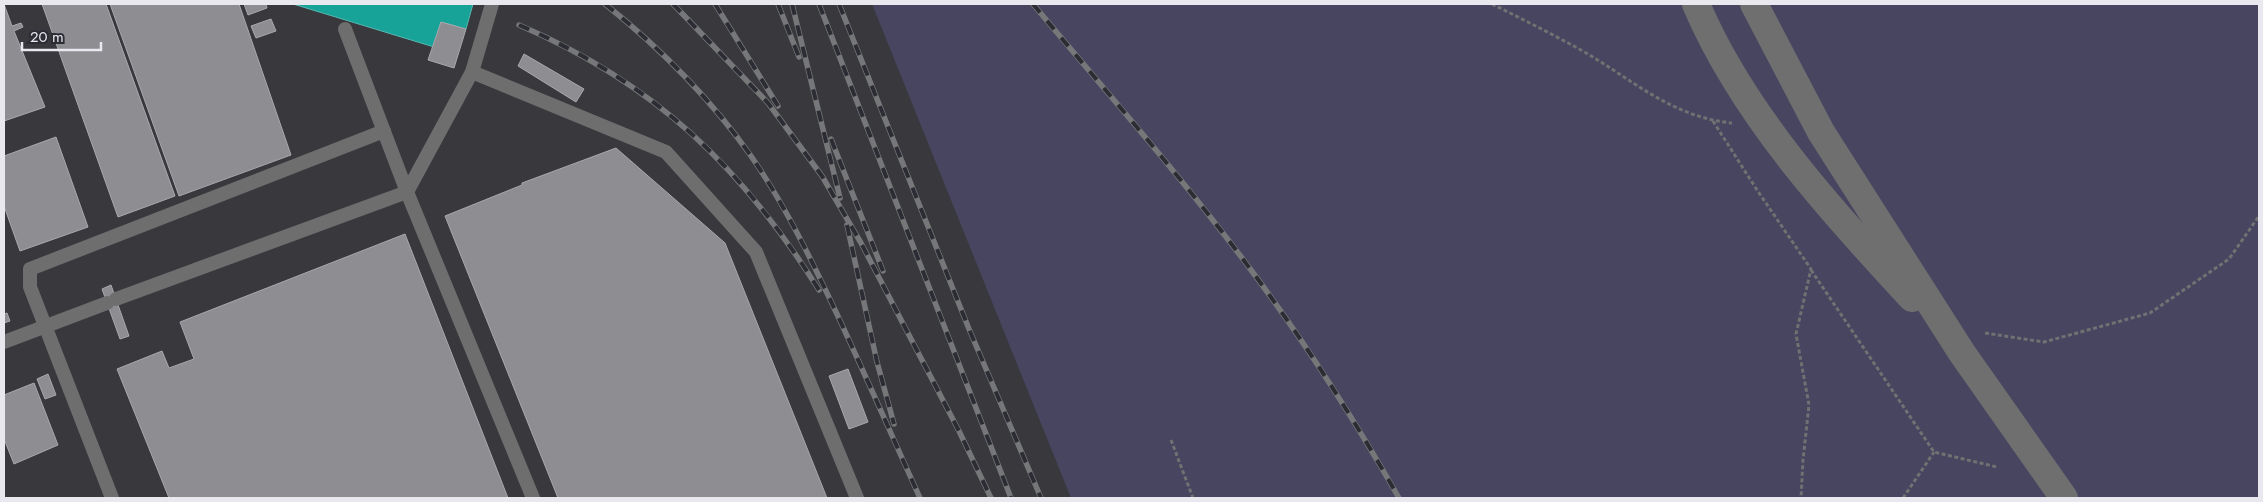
<svg xmlns="http://www.w3.org/2000/svg" width="2263" height="502" viewBox="0 0 2263 502" font-family="Jost,sans-serif">
  <style>
    .green { fill: #47455f }
    .public { fill: #17a398; stroke: #56b8b2 }
    .industry { fill: #8d8d92; stroke: #a8a8ae }
    .lines { fill: none; stroke-linecap: round; stroke-linejoin: round }
    .path { stroke: #707172; stroke-width: 3; stroke-dasharray: 4 2.5; stroke-linecap: butt }
    .lane { stroke: #6e6e6e; stroke-width: 14 }
    .secondary { stroke: #6f6f70; stroke-width: 28 }
    .rail-casing { stroke: #767778; stroke-width: 5.5 }
    .rail { stroke: #2c2c34; stroke-width: 4; stroke-dasharray: 11; stroke-linecap: butt }
  </style>
  <rect width="100%" height="100%" fill="#38383d"/>
  <!-- green -->
  <path class="green" d="M 872,4 L 2259,4 L 2259,498 L 1071,498 Z"/>
  <!-- public -->
  <path class="public" d="M 293,4 L 473,4 L 466,29 L 441,22 L 434,47 Z"/>
  <!-- industry -->
  <g class="industry">
    <path d="M 4,4 L 12,26 L 21,23 L 23,27 L 14,31 L 45,107 L 4,121 Z"/>
    <path d="M 42,4 L 106,4 L 175,196 L 118,217 Z"/>
    <path d="M 110,4 L 239,4 L 291,155 L 179,196 Z"/>
    <path d="M 244,4 L 266,4 L 267,8 L 248,15 Z"/>
    <path d="M 271,19 L 276,31 L 256,38 L 251,26 Z"/>
    <path d="M 441,22 L 466,29 L 454,68 L 428,60 Z"/>
    <path d="M 524,54 L 584,89 L 576,102 L 518,66 Z"/>
    <path d="M 56,137 L 88,227 L 20,251 L 4,206 L 4,156 Z"/>
    <path d="M 616,148 L 725,243 L 827,498 L 558,498 L 445,216 L 522,185 L 522,183 Z"/>
    <path d="M 405,234 L 508,498 L 169,498 L 117,369 L 162,351 L 169,368 L 194,359 L 180,322 Z"/>
    <path d="M 111,285 L 129,336 L 120,339 L 102,289 Z"/>
    <path d="M 7,313 L 10,321 L 4,323 L 4,314 Z"/>
    <path d="M 848,369 L 868,422 L 849,429 L 829,376 Z"/>
    <path d="M 48,374 L 56,395 L 45,399 L 37,379 Z"/>
    <path d="M 34,383 L 58,445 L 14,464 L 4,439 L 4,395 Z"/>
  </g>
  <g class="lines">
    <!-- path -->
    <g class="path">
      <path d="M 1492,4 C 1522,19 1552,34 1581,50 C 1632,79 1671,117 1732,123"/>
      <path d="M 1713,121 L 1757,190 L 1811,269 L 1796,334 L 1809,405 L 1803,460 L 1801,498"/>
      <path d="M 1811,270 L 1934,452 L 1997,467"/>
      <path d="M 1985,333 L 2044,342 L 2150,313 L 2229,259 L 2259,216"/>
      <path d="M 1171,440 L 1193,498"/>
      <path d="M 1903,498 L 1934,452"/>
    </g>
    <!-- lane -->
    <g class="lane">
      <path d="M 345,29 L 407,192 L 472,72 L 492,4"/>
      <path d="M 472,72 L 666,152 L 756,252 L 857,498"/>
      <path d="M 116,299 L 407,192 L 533,498"/>
      <path d="M 4,342 L 107,303"/>
      <path d="M 112,498 L 30,287 L 30,269 L 384,131"/>
    </g>
    <!-- secondary -->
    <g class="secondary">
      <path d="M 1696,4 C 1742,113 1832,212 1912,298"/>
      <path d="M 1754,4 L 1821,132 L 1962,353 L 2064,498"/>
    </g>
    <defs>
      <g id="rail">
        <path d="M 605,4 C 660,48 710,98 751,156 C 785,205 811,259 836,312 C 865,374 892,436 920,498"/>
        <path d="M 673,4 L 768,103 L 822,176 L 861,243 L 959,431 L 991,498"/>
        <path d="M 715,4 L 778,106"/>
        <path d="M 778,4 L 799,57"/>
        <path d="M 792,4 L 840,198"/>
        <path d="M 819,4 L 1011,498"/>
        <path d="M 839,4 L 969,329 L 1041,498"/>
        <path d="M 1033,4 C 1106,92 1183,178 1251,270 C 1305,342 1354,419 1399,498"/>
        <path d="M 519,25 C 654,83 741,166 819,290"/>
        <path d="M 831,139 L 883,271"/>
        <path d="M 847,225 L 877,362 L 894,424"/>
      </g>
    </defs>
    <!-- rail casing -->
    <use href="#rail" class="rail-casing"/>
    <!-- rail -->
    <use href="#rail" class="rail"/>
  </g>
  <!-- border -->
  <rect width="2263" height="502" fill="none" stroke="#e8e8ee" stroke-width="10"/>
  <!-- scale -->
  <path d="M22 42v8h79v-8" fill="none" stroke="#e8e8ee" stroke-width="2.5"/>
  <text x="30" y="42" font-size="15" fill="#e8e8ee" stroke="#2c2c34" stroke-width="4" paint-order="stroke">20 m</text>
</svg>
